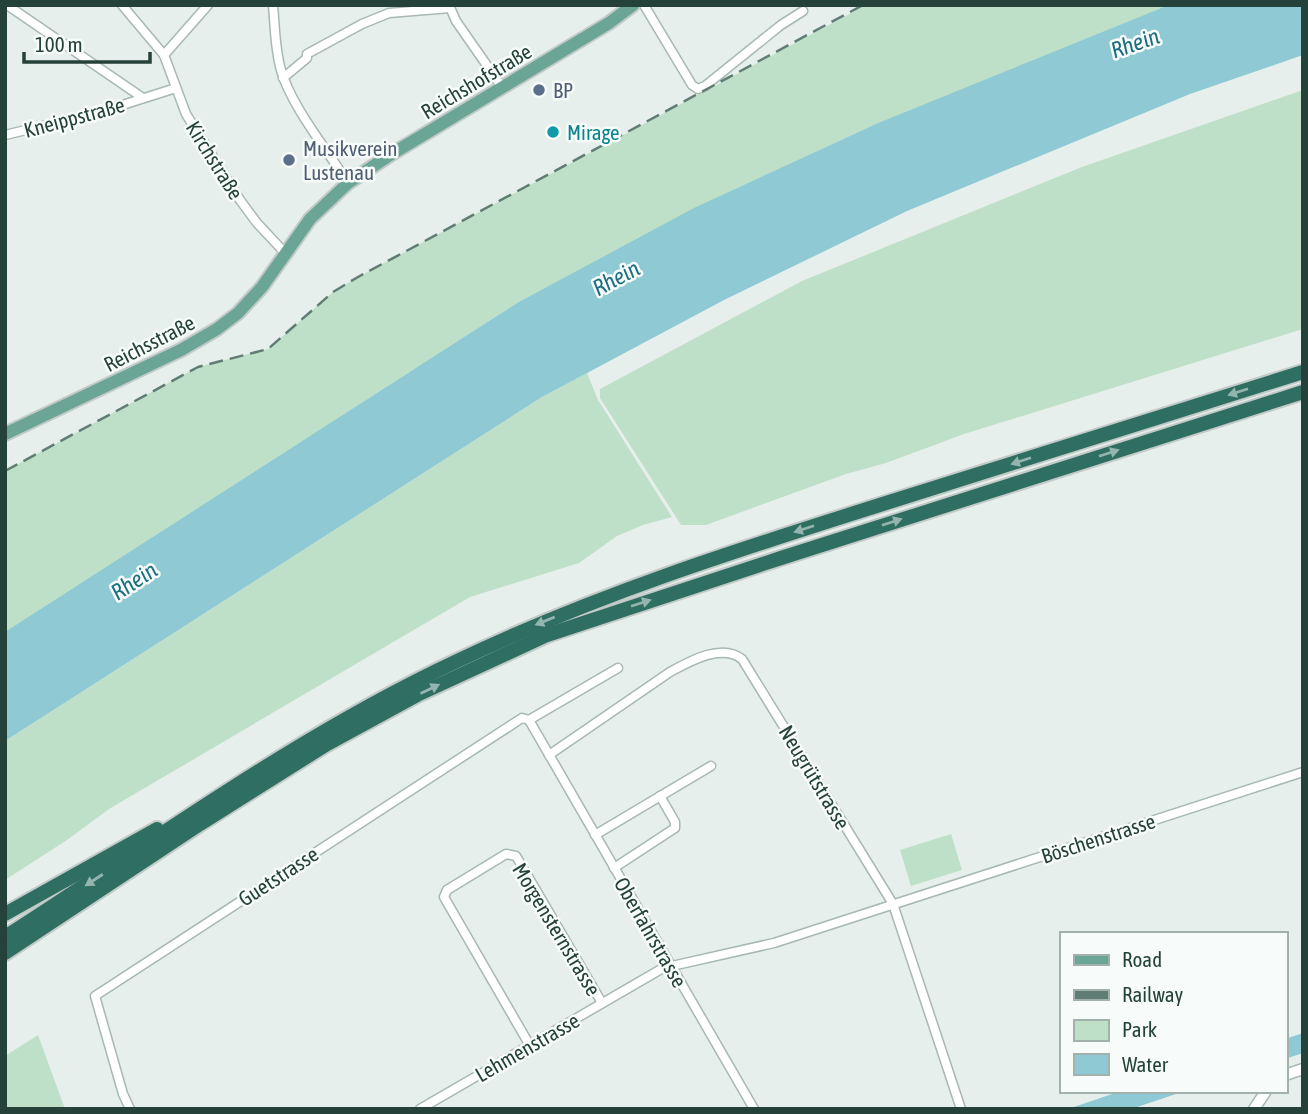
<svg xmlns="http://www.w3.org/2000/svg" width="1308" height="1114" viewBox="0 0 1308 1114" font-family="'Asap Condensed',sans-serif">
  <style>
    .green { fill: #bfe0c8 }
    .water { fill: #8ec9d4 }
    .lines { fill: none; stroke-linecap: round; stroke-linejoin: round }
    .minor-casing { stroke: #a8b8b2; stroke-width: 11 }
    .tertiary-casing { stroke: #a8b8b2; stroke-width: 13 }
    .primary-casing { stroke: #c2cac8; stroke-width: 16 }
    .motorway-casing { stroke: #c2cac8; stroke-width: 18 }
    .minor { stroke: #fff; stroke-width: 8 }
    .tertiary { stroke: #fff; stroke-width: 10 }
    .primary { stroke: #6aa596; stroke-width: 12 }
    .motorway { stroke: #2f6f62; stroke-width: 14 }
    .rail { stroke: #5f7d75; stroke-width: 2.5; stroke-dasharray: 14 7; stroke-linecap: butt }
    .oneway { fill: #93b5ae }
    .service-dot { fill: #5c6f8a; stroke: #f7fbf9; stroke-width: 2.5 }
    .culture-dot { fill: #0f9aa8; stroke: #f7fbf9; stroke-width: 2.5 }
    .labels { text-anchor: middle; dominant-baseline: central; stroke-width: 5; stroke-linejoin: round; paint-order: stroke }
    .street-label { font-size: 21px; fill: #24423a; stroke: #f7fbf9 }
    .service-label { font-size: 21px; fill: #4e5e75; stroke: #f7fbf9; text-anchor: start }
    .culture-label { font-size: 21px; fill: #0d838f; stroke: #f7fbf9; text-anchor: start }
    .water-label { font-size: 23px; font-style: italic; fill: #1c6f80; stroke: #f7fbf9 }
  </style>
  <rect width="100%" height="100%" fill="#e6efeb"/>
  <!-- green -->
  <g class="green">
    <path d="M 866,5 L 1173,5 L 878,123 L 800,159 L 517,303 L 5,633 L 5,471 L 198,367 L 268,349 L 333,292 L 358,277 Z"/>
    <path d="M 1303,90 L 1303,329 L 964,434 L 886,463 L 846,474 L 706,525 L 681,525 L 600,398 L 600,389 L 802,281 L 1082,167 Z"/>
    <path d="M 587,373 L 598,400 L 672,517 L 643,525 L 617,536 L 579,563 L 470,597 L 109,809 L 67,840 L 5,880 L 5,741 L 542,397 Z"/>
    <path d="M 951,834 L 962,870 L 911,886 L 900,850 Z"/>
    <path d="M 38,1035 L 65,1109 L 5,1109 L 5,1056 Z"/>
  </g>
  <!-- water -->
  <g class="water">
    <path d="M 1169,5 L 1303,5 L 1303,55 L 1190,94 L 907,211 L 724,300 L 542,397 L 5,741 L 5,632 L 517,303 L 694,208 L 878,123 Z"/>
    <path d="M 1303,1033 L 1303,1053 L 1285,1059 L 1285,1039 Z"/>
    <path d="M 1121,1091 L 1185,1091 L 1131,1109 L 1068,1109 Z"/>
  </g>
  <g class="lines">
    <defs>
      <g id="minor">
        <path d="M 7,5 L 143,98"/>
        <path d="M 122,5 L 164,55 L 186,114 L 240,200 L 257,223 L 286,254"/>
        <path d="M 273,5 C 275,27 275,50 281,70 C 291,106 328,151 348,183"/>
        <path d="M 449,5 L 456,21 L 502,87"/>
        <path d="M 644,5 L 692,85 L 698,89 L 705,86 L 781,25 L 803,11"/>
        <path d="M 164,55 L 208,5"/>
        <path d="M 283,78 L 307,58 L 307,54 L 362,24 L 389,13 L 450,8"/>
        <path d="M 5,135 L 97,113 L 176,88"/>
        <path d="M 529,720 L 754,1109"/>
        <path d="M 529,720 L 618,668"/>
        <path d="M 549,755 L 670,672 C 690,661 722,643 742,659 L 893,904 L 961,1109"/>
        <path d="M 595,835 L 711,766"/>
        <path d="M 614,868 L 675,828 L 675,822 L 660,796"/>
        <path d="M 529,1044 L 444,897 L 447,890 L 506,854 L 516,856 L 602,1003"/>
        <path d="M 130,1109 L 123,1094 L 95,996 L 522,718 L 529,720"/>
        <path d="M 420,1109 L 663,968 L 774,943 L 1303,772"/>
      </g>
      <g id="tertiary">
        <path d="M 1285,1075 L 1303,1069"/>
        <path d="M 1254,1109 L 1266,1091"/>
      </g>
      <path id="primary" d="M 5,434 L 181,350 L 217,329 L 238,313 L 262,287 L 310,219 L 348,183 L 390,155 L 609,23 L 633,5"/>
      <g id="motorway">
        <path d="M 5,914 L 157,829"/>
        <path d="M 5,937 C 153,842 297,736 457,661 C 595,595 740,549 886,503 C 1025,459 1164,416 1303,372"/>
        <path d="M 5,953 L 200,824 L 327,744 L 417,695 L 547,635 L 781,558 L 1303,392"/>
      </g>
    </defs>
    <!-- minor casing -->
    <use href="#minor" class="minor-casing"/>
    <!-- tertiary casing -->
    <use href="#tertiary" class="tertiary-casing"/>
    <!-- primary casing -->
    <use href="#primary" class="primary-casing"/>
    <!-- motorway casing -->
    <use href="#motorway" class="motorway-casing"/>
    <!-- minor -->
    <use href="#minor" class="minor"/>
    <!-- tertiary -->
    <use href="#tertiary" class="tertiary"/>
    <!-- primary -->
    <use href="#primary" class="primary"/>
    <!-- motorway -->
    <use href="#motorway" class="motorway"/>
    <!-- rail -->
    <path class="rail" d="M 5,471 L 198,367 L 268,349 L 333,292 L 358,277 L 863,5"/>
  </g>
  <!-- one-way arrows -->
  <defs><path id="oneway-solid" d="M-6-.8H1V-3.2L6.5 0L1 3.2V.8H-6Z" transform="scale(1.75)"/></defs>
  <g class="oneway">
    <use href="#oneway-solid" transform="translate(1238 392) rotate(162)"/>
    <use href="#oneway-solid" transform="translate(1109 453) rotate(-18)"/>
    <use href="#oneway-solid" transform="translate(1021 461) rotate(162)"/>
    <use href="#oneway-solid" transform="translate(892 522) rotate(-18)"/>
    <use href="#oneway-solid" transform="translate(804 529) rotate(162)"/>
    <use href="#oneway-solid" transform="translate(641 603) rotate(-18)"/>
    <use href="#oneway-solid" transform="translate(545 621) rotate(158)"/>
    <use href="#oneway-solid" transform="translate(430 689) rotate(-26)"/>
    <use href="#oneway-solid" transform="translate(94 880) rotate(147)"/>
  </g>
  <!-- markers -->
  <g class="service-dot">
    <circle cx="539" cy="90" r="7"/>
    <circle cx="289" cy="160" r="7"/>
  </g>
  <circle class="culture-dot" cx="553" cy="132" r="7"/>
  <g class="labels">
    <!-- street labels -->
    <g class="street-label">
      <text transform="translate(476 81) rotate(-31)">Reichshofstraße</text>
      <text transform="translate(74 117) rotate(-15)">Kneippstraße</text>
      <text transform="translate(215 160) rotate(58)">Kirchstraße</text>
      <text transform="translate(149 343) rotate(-27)">Reichsstraße</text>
      <text transform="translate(815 777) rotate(59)">Neugrütstrasse</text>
      <text transform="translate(1098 838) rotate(-18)">Böschenstrasse</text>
      <text transform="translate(278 876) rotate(-33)">Guetstrasse</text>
      <text transform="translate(557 929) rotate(59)">Morgensternstrasse</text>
      <text transform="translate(651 932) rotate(60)">Oberfahrstrasse</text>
      <text transform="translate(527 1047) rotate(-30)">Lehmenstrasse</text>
    </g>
    <!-- service labels -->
    <g class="service-label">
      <text x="553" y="90">BP</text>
      <text x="303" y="148">Musikverein<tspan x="303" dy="24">Lustenau</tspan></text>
    </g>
    <!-- culture labels -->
    <g class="culture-label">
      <text x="567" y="132">Mirage</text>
    </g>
    <!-- water labels -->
    <g class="water-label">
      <text transform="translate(1135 43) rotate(-19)">Rhein</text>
      <text transform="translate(616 278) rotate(-28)">Rhein</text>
      <text transform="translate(134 581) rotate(-33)">Rhein</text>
    </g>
  </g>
  <!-- border -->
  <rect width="1308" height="1114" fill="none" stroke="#24423a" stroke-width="14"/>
  <!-- legend -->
  <rect x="1060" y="932" width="228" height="161" fill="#f7fbf9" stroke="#a3b1ad" stroke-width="2"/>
  <rect x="1074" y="955" width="35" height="10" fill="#6aa596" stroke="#a3b1ad" stroke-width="2"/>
  <text x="1122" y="967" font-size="21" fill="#24423a">Road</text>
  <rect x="1074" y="990" width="35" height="10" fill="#5f7d75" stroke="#a3b1ad" stroke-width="2"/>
  <text x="1122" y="1002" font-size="21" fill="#24423a">Railway</text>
  <rect x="1074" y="1020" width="35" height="21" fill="#bfe0c8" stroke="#a3b1ad" stroke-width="2"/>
  <text x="1122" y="1037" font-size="21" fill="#24423a">Park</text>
  <rect x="1074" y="1054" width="35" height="21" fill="#8ec9d4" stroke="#a3b1ad" stroke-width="2"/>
  <text x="1122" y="1072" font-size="21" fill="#24423a">Water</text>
  <!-- scale -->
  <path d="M24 52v10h126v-10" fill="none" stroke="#24423a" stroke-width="3.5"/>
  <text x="35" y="52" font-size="21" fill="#24423a" stroke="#f7fbf9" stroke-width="5" paint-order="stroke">100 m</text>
</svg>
